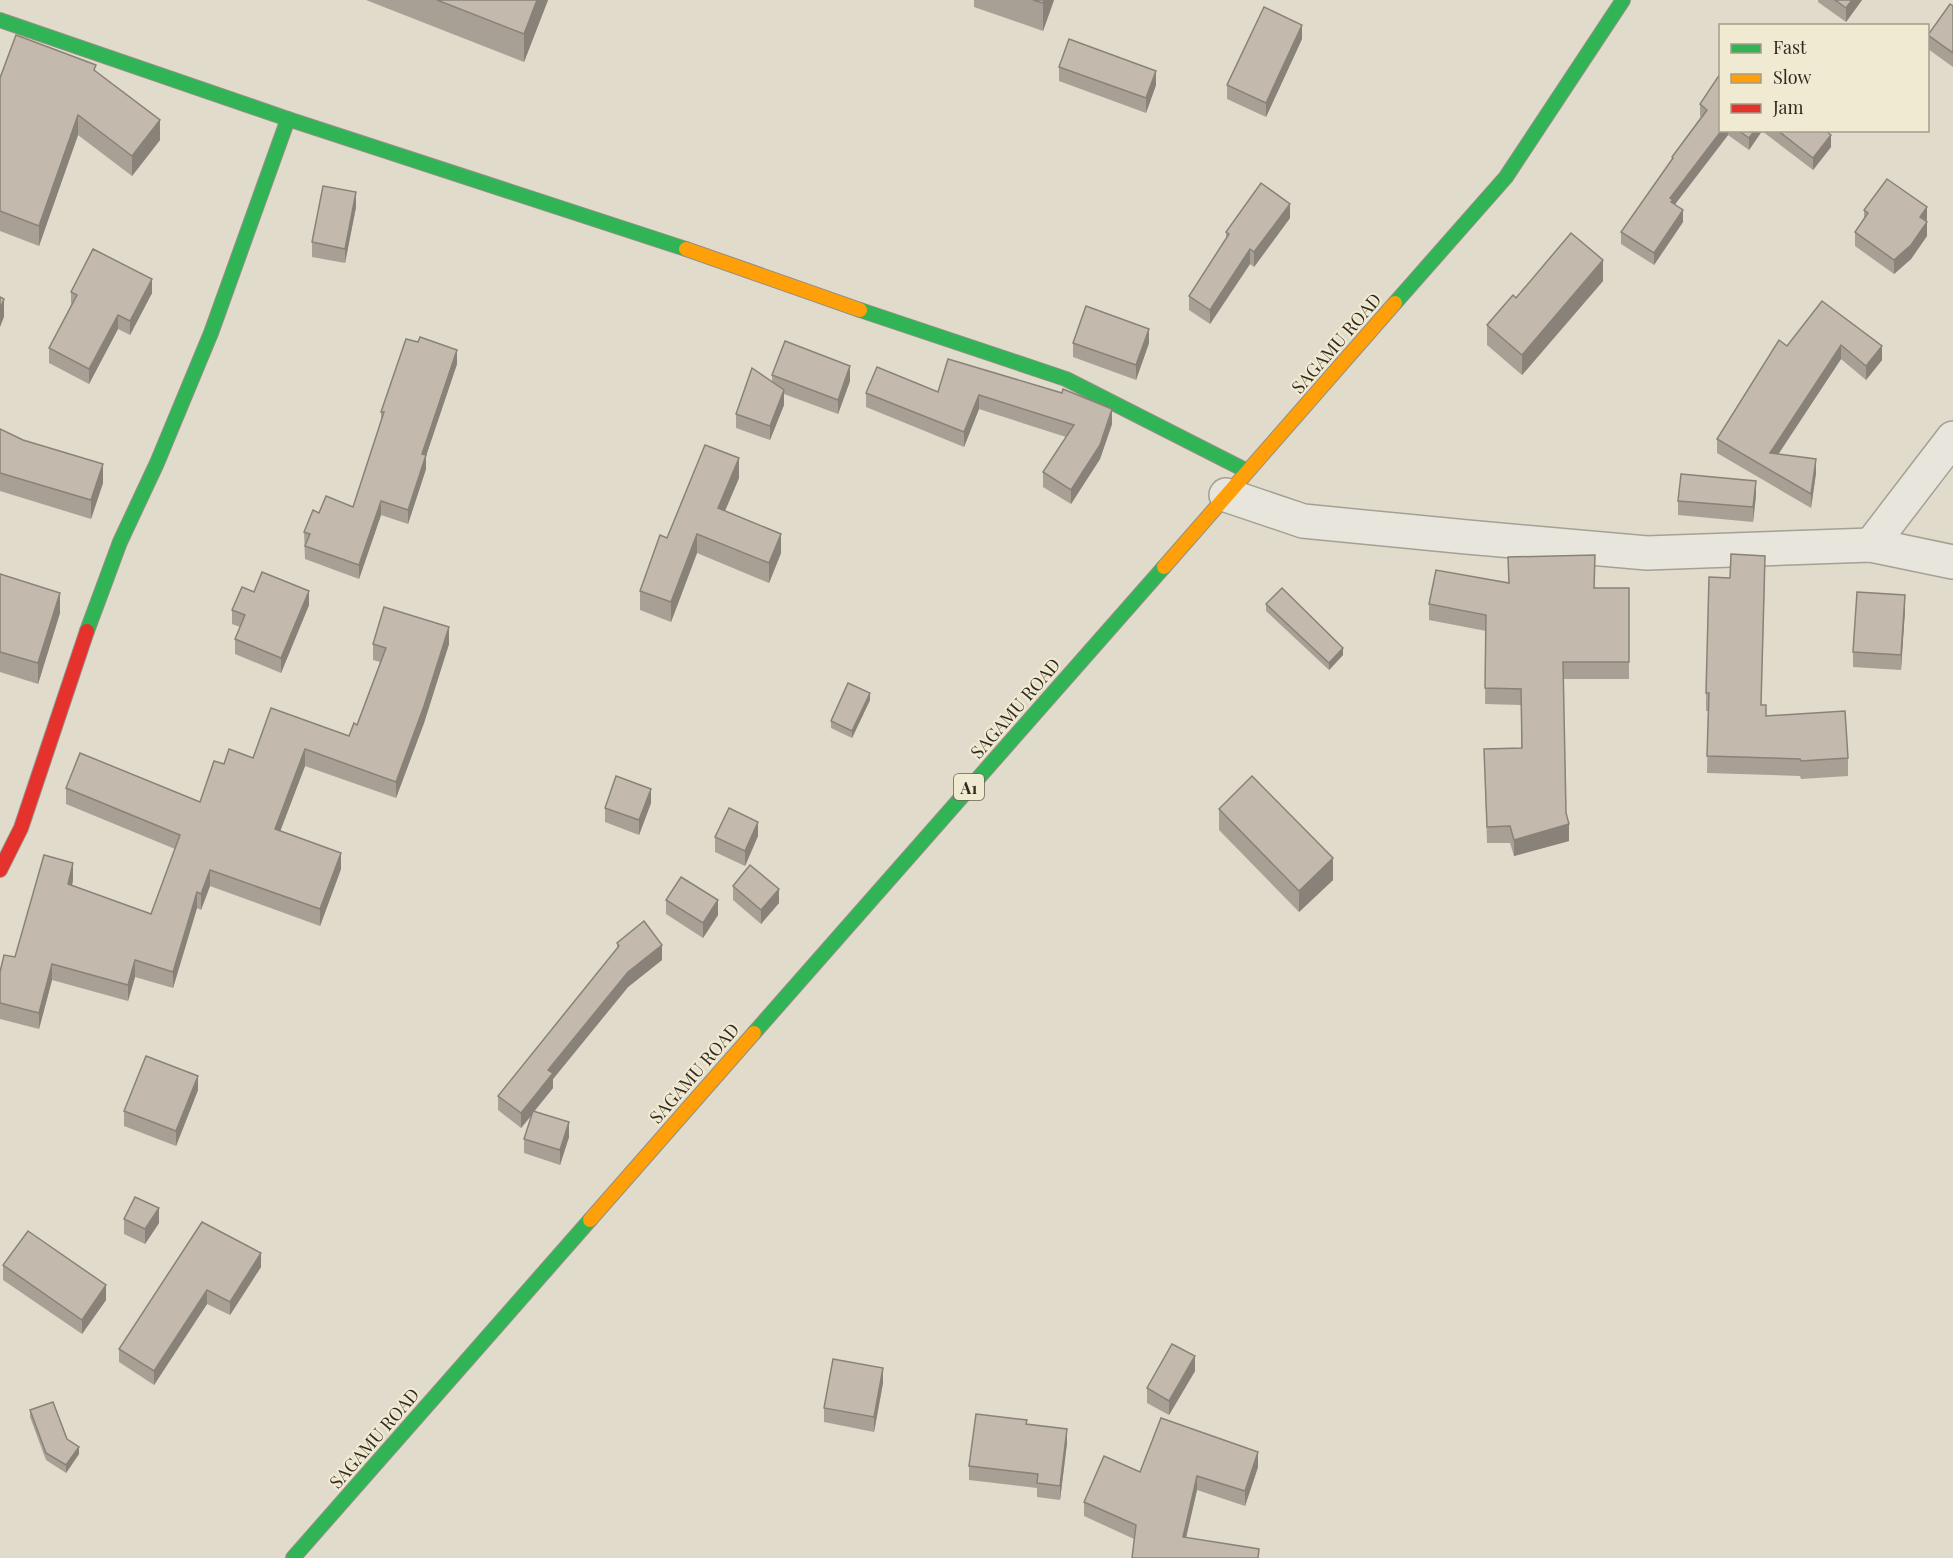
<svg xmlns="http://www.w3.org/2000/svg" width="1953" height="1558" viewBox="0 0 1953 1558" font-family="'Playfair Display',serif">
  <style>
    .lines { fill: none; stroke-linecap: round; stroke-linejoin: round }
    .street-casing { stroke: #a5a095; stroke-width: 36 }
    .fast-casing { stroke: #948f84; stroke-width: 16 }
    .slow-casing { stroke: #948f84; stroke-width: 16 }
    .jam-casing { stroke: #948f84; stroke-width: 16 }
    .street { stroke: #e8e5dc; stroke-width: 33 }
    .fast { stroke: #30b455; stroke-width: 14 }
    .slow { stroke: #ff9f0a; stroke-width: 14 }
    .jam { stroke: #e5322d; stroke-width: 14 }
    .wall { fill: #a8a095 }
    .shaded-wall { fill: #888279 }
    .building { fill: #c3baad; stroke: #888279; stroke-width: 1.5 }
    .labels { text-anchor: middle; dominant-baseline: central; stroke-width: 4.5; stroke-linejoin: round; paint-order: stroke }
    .shield { fill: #f0ead2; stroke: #6a6354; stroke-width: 1.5 }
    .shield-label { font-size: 16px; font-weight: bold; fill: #31291e }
    .street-label { font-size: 18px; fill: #31291e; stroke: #f0ead2 }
  </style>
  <rect width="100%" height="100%" fill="#e0dbcb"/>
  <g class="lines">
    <defs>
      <g id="street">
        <path d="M 1226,495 L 1303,521 L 1467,537 L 1647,553 L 1871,545 L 1953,562"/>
        <path d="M 1871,545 L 1953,438"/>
      </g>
      <g id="fast">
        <path d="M 0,20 L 288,119 L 686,249"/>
        <path d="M 1395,303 L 1506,177 L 1623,0"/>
        <path d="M 860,310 L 1066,379 L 1247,471"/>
        <path d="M 87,631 L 120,542 L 157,463 L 211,333 L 288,119"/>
        <path d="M 754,1033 L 1164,567"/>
        <path d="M 293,1558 L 590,1220"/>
      </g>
      <g id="slow">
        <path d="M 686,249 L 860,310"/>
        <path d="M 1164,567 L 1395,303"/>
        <path d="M 590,1220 L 754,1033"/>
      </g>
      <path id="jam" d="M 0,870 L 21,828 L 87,631"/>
    </defs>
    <!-- street casing -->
    <use href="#street" class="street-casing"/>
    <!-- fast casing -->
    <use href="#fast" class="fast-casing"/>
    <!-- slow casing -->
    <use href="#slow" class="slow-casing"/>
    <!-- jam casing -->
    <use href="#jam" class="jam-casing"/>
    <!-- street -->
    <use href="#street" class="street"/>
    <!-- fast -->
    <use href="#fast" class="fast"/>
    <!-- slow -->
    <use href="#slow" class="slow"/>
    <!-- jam -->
    <use href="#jam" class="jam"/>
  </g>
  <!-- wall -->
  <g class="wall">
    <path d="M 366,0 L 548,0 L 524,62 Z"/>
    <path d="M 974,0 L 1054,0 L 1043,31 L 974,7 Z"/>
    <path d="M 1818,0 L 1862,0 L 1846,22 L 1818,2 Z"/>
    <path d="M 1953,6 L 1953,67 L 1928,49 L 1928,35 Z"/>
    <path d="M 1302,39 L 1266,117 L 1227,99 L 1227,85 Z"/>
    <path d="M 1059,67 L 1156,85 L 1146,113 L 1059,81 Z"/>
    <path d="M 96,72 L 160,140 L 132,176 L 78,135 L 39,246 L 0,231 L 0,78 Z"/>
    <path d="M 1720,74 L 1720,130 L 1825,130 L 1831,147 L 1813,170 L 1762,131 L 1749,150 L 1728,135 L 1675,204 L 1683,222 L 1654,265 L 1621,244 L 1621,232 L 1672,160 L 1672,157 L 1701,117 L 1700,116 L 1700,104 Z"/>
    <path d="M 356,207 L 345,263 L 312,257 L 312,242 Z"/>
    <path d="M 1864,210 L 1927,236 L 1911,259 L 1894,274 L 1855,246 L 1855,232 L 1864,218 Z"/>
    <path d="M 1290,218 L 1254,267 L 1250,264 L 1210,324 L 1189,310 L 1189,296 L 1226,240 L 1226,232 Z"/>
    <path d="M 1603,281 L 1522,375 L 1487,345 L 1487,325 L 1516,298 Z"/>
    <path d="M 71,292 L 152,293 L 130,335 L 118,329 L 89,384 L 49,363 L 49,348 L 71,305 Z"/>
    <path d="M 1822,301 L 1882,360 L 1866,380 L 1841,359 L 1778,454 L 1816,473 L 1811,508 L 1717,453 L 1717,439 Z"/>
    <path d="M 1073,343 L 1149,343 L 1136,380 L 1073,357 Z"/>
    <path d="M 948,359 L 1112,424 L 1100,459 L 1071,504 L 1043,487 L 1043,472 L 1066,437 L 979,409 L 964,447 L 866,407 L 866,393 L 938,392 Z"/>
    <path d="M 457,364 L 426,456 L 426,469 L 408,524 L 381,515 L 359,579 L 305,559 L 304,532 L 319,513 L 353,507 L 381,421 L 381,412 Z"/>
    <path d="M 772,375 L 850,381 L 838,414 L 784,394 L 784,405 L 770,440 L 736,428 L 736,414 L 772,382 Z"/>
    <path d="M 0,429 L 103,483 L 91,519 L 0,491 Z"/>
    <path d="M 739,478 L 725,511 L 781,553 L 769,583 L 697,553 L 671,622 L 640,610 L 640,591 L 667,538 Z"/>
    <path d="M 1756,495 L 1753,522 L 1678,515 L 1678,501 Z"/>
    <path d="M 0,574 L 60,613 L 38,684 L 0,672 Z"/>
    <path d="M 1765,574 L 1761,705 L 1766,716 L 1848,758 L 1848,776 L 1801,779 L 1800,776 L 1707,773 L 1708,711 L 1706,711 L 1706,693 L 1730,578 Z"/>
    <path d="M 1508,583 L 1595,588 L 1629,588 L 1629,679 L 1563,679 L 1566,813 L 1569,841 L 1514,856 L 1510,843 L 1487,843 L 1484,749 L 1521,748 L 1521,705 L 1485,704 L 1486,631 L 1429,620 L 1429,604 Z"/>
    <path d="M 254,592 L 309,605 L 281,673 L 235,654 L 235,639 L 240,627 L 232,624 L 232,610 Z"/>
    <path d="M 1266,604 L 1343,655 L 1329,670 L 1266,611 Z"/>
    <path d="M 1905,610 L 1901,670 L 1853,667 L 1853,652 Z"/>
    <path d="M 373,644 L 449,644 L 424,723 L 396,798 L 305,766 L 280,831 L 341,869 L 320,926 L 210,886 L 201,910 L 197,908 L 173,988 L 135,977 L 128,1001 L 52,980 L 39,1029 L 0,1019 L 0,972 L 15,957 L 73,880 L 72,886 L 151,914 L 175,849 L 66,804 L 66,788 L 200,802 L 224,764 L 349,736 L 357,725 L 380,662 L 373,660 Z"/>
    <path d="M 870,700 L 852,738 L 831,728 L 831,721 Z"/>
    <path d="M 651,803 L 639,835 L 605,822 L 605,808 Z"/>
    <path d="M 1219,809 L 1333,880 L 1299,912 L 1219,830 Z"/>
    <path d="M 758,836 L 745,866 L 715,852 L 715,837 Z"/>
    <path d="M 733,886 L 779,903 L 761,924 L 733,900 Z"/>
    <path d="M 666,900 L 718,915 L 703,938 L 666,914 Z"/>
    <path d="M 617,943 L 662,960 L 628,987 L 553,1079 L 553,1088 L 534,1111 L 569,1137 L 560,1165 L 524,1153 L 524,1139 L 532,1115 L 521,1128 L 498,1110 L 498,1096 L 617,949 Z"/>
    <path d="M 198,1090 L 176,1146 L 124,1126 L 124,1111 Z"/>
    <path d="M 124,1219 L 159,1223 L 145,1244 L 124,1234 Z"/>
    <path d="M 202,1222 L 261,1267 L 230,1315 L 207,1304 L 154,1385 L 119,1362 L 119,1349 Z"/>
    <path d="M 3,1265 L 106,1300 L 82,1334 L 3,1280 Z"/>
    <path d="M 1195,1371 L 1169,1415 L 1147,1403 L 1147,1388 Z"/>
    <path d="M 883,1383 L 874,1432 L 824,1422 L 824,1408 Z"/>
    <path d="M 30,1410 L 67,1439 L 79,1454 L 66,1473 L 46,1460 L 30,1417 Z"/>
    <path d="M 1027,1424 L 1067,1443 L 1060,1500 L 1037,1497 L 1037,1488 L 969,1480 L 969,1466 Z"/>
    <path d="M 1258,1467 L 1245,1506 L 1197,1490 L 1186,1537 L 1259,1558 L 1134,1539 L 1084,1516 L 1084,1502 L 1140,1472 Z"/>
  </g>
  <!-- shaded-wall -->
  <g class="shaded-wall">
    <path d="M 537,0 L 548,0 L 524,62 L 524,34 Z"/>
    <path d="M 1044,0 L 1054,0 L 1043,31 L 1043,3 Z"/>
    <path d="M 1852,0 L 1862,0 L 1846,22 L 1846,8 Z"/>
    <path d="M 1302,25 L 1302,39 L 1266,117 L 1266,103 Z"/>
    <path d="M 1156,71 L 1156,85 L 1146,113 L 1146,98 Z"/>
    <path d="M 78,115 L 78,135 L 39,246 L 39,226 Z"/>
    <path d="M 160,120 L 160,140 L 132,176 L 132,156 Z"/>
    <path d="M 1722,130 L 1728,130 L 1728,135 L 1673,207 L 1670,198 Z"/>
    <path d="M 1755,130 L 1762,131 L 1749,150 L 1749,138 Z"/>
    <path d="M 1831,135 L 1831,147 L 1813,170 L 1813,158 Z"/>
    <path d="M 356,192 L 356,207 L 345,263 L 345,249 Z"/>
    <path d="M 1290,204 L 1290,218 L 1254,267 L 1254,252 Z"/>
    <path d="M 1927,207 L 1927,221 L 1920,217 Z"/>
    <path d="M 1683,210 L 1683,222 L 1654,265 L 1654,253 Z"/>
    <path d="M 1927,222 L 1927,236 L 1911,259 L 1894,274 L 1894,260 Z"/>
    <path d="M 1250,249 L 1250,264 L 1210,324 L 1210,310 Z"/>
    <path d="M 1603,260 L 1603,281 L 1522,375 L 1522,355 Z"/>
    <path d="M 152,279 L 152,293 L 130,335 L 130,321 Z"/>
    <path d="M 4,299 L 4,317 L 0,327 L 0,309 Z"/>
    <path d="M 118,315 L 118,329 L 89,384 L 89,369 Z"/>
    <path d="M 1149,329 L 1149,343 L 1136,380 L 1136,365 Z"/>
    <path d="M 1841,345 L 1841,359 L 1770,467 L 1770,453 Z"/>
    <path d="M 1882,346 L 1882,360 L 1866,380 L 1866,366 Z"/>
    <path d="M 457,350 L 457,364 L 426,456 L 426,469 L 408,524 L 408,510 L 422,454 Z"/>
    <path d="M 850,366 L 850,381 L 838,414 L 838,400 Z"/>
    <path d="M 784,390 L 784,405 L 770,440 L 770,426 Z"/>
    <path d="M 979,395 L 979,409 L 964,447 L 964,432 Z"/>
    <path d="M 1112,409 L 1112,424 L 1100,459 L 1071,504 L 1071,490 Z"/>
    <path d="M 739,458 L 739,478 L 718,527 L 718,508 Z"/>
    <path d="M 1816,459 L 1816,473 L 1811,508 L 1811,494 Z"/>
    <path d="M 103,464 L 103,483 L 91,519 L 91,500 Z"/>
    <path d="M 1756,481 L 1756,495 L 1753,522 L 1753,507 Z"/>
    <path d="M 381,501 L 381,515 L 359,579 L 359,565 Z"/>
    <path d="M 697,534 L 697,553 L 671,622 L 671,602 Z"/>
    <path d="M 781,534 L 781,553 L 769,583 L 769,563 Z"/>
    <path d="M 309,591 L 309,605 L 281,673 L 281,658 Z"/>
    <path d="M 60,593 L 60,613 L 38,684 L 38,663 Z"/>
    <path d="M 1905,595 L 1905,610 L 1901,670 L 1901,655 Z"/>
    <path d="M 449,627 L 449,644 L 424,723 L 396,798 L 396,782 Z"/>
    <path d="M 1343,648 L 1343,655 L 1329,670 L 1329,663 Z"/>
    <path d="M 870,693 L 870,700 L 852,738 L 852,731 Z"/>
    <path d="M 305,749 L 305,766 L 275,845 L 275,829 Z"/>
    <path d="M 651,789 L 651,803 L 639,835 L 639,820 Z"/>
    <path d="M 758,822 L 758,836 L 745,866 L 745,851 Z"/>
    <path d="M 1569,824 L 1569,841 L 1514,856 L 1514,840 Z"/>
    <path d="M 341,853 L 341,869 L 320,926 L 320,909 Z"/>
    <path d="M 1333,858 L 1333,880 L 1299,912 L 1299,891 Z"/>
    <path d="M 73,863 L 73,880 L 68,901 L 68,884 Z"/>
    <path d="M 210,870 L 210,886 L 201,910 L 201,894 Z"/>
    <path d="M 779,889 L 779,903 L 761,924 L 761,910 Z"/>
    <path d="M 197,892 L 197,908 L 173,988 L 173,972 Z"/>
    <path d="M 718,900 L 718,915 L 703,938 L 703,923 Z"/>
    <path d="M 662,945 L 662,960 L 628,987 L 553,1079 L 553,1088 L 521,1128 L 521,1113 L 548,1070 L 628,972 Z"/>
    <path d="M 135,960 L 135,977 L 128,1001 L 128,985 Z"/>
    <path d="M 52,964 L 52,980 L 39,1029 L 39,1013 Z"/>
    <path d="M 198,1076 L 198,1090 L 176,1146 L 176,1131 Z"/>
    <path d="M 569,1122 L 569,1137 L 560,1165 L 560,1150 Z"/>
    <path d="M 159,1208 L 159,1223 L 145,1244 L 145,1229 Z"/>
    <path d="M 261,1253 L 261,1267 L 230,1315 L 230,1302 Z"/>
    <path d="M 106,1285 L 106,1300 L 82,1334 L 82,1320 Z"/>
    <path d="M 207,1290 L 207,1304 L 154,1385 L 154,1371 Z"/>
    <path d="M 1195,1356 L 1195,1371 L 1169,1415 L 1169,1401 Z"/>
    <path d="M 883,1368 L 883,1383 L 874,1432 L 874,1417 Z"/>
    <path d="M 1067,1429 L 1067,1443 L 1060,1500 L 1060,1486 Z"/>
    <path d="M 79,1447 L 79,1454 L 66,1473 L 66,1465 Z"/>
    <path d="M 1258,1452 L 1258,1467 L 1245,1506 L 1245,1491 Z"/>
    <path d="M 1197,1476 L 1197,1490 L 1183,1551 L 1183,1537 Z"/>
  </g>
  <!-- building -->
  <g class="building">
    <path d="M 437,0 L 537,0 L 524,34 Z"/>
    <path d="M 1033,0 L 1044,0 L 1043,3 Z"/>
    <path d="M 1835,0 L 1852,0 L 1846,8 Z"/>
    <path d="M 1950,4 L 1953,6 L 1953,53 L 1928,35 Z"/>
    <path d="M 1264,7 L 1302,25 L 1266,103 L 1227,85 Z"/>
    <path d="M 16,35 L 96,65 L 94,70 L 160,120 L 132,156 L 78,115 L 39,226 L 0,211 L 0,78 Z"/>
    <path d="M 1069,39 L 1156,71 L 1146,98 L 1059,67 Z"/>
    <path d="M 1720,74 L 1720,130 L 1722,130 L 1670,198 L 1673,200 L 1671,202 L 1683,210 L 1654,253 L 1621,232 L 1673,158 L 1672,157 L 1707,110 L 1700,104 Z"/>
    <path d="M 1738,130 L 1755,130 L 1749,138 Z"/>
    <path d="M 1777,130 L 1825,130 L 1831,135 L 1813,158 Z"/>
    <path d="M 1887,179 L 1927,207 L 1920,217 L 1927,222 L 1911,245 L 1894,260 L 1855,232 L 1868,213 L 1864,210 Z"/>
    <path d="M 1261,183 L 1290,204 L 1254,252 L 1250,249 L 1210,310 L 1189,296 L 1229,234 L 1226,232 Z"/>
    <path d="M 323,186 L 356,192 L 345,249 L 312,242 Z"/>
    <path d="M 1571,233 L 1603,260 L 1522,355 L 1487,325 L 1513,295 L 1516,298 Z"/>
    <path d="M 93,249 L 152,279 L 130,321 L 118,315 L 89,369 L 49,348 L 77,295 L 71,292 Z"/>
    <path d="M 0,297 L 4,299 L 0,309 Z"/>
    <path d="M 1822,301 L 1882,346 L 1866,366 L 1841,345 L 1770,453 L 1816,459 L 1811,494 L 1717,439 L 1779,340 L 1787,346 Z"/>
    <path d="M 1086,306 L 1149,329 L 1136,365 L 1073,343 Z"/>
    <path d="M 420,337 L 457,350 L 422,454 L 426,455 L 408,510 L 381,501 L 359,565 L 305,546 L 310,534 L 304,532 L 313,510 L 319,513 L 326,496 L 353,507 L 384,412 L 381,412 L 406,339 L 418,342 Z"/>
    <path d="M 785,341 L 850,366 L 838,400 L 772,375 Z"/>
    <path d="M 948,359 L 1062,393 L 1063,389 L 1112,409 L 1100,445 L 1071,490 L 1043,472 L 1074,425 L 979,395 L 964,432 L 866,393 L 877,367 L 938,392 Z"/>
    <path d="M 752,368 L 784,390 L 770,426 L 736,414 Z"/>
    <path d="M 0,429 L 23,440 L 103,464 L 91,500 L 0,473 Z"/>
    <path d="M 705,445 L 739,458 L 718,508 L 781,534 L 769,563 L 697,534 L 671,602 L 640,591 L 660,535 L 667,538 Z"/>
    <path d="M 1681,474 L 1756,481 L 1753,507 L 1678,501 Z"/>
    <path d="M 1731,554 L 1765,556 L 1761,705 L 1766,705 L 1766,716 L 1845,711 L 1848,758 L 1801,761 L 1800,759 L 1707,756 L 1709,693 L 1706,693 L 1709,577 L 1730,578 Z"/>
    <path d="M 1595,555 L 1594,588 L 1629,588 L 1629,662 L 1563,662 L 1566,813 L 1569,824 L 1514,840 L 1510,826 L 1487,827 L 1484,749 L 1522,748 L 1521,689 L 1485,688 L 1486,615 L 1429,604 L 1436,570 L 1509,583 L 1508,557 Z"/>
    <path d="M 262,572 L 309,591 L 281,658 L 235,639 L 245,615 L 232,610 L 242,587 L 254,592 Z"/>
    <path d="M 0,574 L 60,593 L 38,663 L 0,652 Z"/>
    <path d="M 1282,588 L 1343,648 L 1329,663 L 1266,604 Z"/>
    <path d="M 1857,592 L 1905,595 L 1901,655 L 1853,652 Z"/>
    <path d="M 384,607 L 449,627 L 424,706 L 396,782 L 305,749 L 275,829 L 341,853 L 320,909 L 210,870 L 201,894 L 197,892 L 173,972 L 135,960 L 128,985 L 52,964 L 39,1013 L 0,1003 L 0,972 L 4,955 L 15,957 L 44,855 L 73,863 L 68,884 L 151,914 L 180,835 L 66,788 L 80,753 L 200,802 L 214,761 L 224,764 L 229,749 L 253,758 L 271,708 L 349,736 L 354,723 L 357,725 L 386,648 L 373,644 Z"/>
    <path d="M 848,683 L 870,693 L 852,731 L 831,721 Z"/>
    <path d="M 616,776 L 651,789 L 639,820 L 605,808 Z"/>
    <path d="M 1252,776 L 1333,858 L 1299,891 L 1219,809 Z"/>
    <path d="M 729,808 L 758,822 L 745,851 L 715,837 Z"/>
    <path d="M 750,865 L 779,889 L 761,910 L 733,886 Z"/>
    <path d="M 681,877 L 718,900 L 703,923 L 666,900 Z"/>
    <path d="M 644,921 L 662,945 L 628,972 L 548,1070 L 553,1073 L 521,1113 L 498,1096 L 619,946 L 617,943 Z"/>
    <path d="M 146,1056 L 198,1076 L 176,1131 L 124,1111 Z"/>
    <path d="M 533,1111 L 569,1122 L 560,1150 L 524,1139 Z"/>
    <path d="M 135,1197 L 159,1208 L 145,1229 L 124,1219 Z"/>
    <path d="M 202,1222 L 261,1253 L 230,1302 L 207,1290 L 154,1371 L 119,1349 Z"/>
    <path d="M 28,1231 L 106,1285 L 82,1320 L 3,1265 Z"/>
    <path d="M 1172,1344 L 1195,1356 L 1169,1401 L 1147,1388 Z"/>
    <path d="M 833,1359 L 883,1368 L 874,1417 L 824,1408 Z"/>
    <path d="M 53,1402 L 67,1439 L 79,1447 L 66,1465 L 46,1453 L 30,1410 Z"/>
    <path d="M 976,1414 L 1027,1420 L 1026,1424 L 1067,1429 L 1060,1486 L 1037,1483 L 1038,1474 L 969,1466 Z"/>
    <path d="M 1161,1418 L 1258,1452 L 1245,1491 L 1197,1476 L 1183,1537 L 1259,1549 L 1258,1558 L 1132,1558 L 1136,1525 L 1084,1502 L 1104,1456 L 1140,1472 Z"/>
  </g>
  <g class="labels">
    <!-- shield labels -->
    <rect class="shield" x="954" y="774" width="30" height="26" rx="4.5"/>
    <g class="shield-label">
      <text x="969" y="787">A1</text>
    </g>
    <!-- street labels -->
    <g class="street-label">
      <text transform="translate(1336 343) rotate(-49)">SAGAMU ROAD</text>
      <text transform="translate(1015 708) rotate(-49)">SAGAMU ROAD</text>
      <text transform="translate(694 1073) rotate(-49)">SAGAMU ROAD</text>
      <text transform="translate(374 1438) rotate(-49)">SAGAMU ROAD</text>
    </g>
  </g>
  <!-- legend -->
  <rect x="1719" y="24" width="210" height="108" fill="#f0ead2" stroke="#a49d8a" stroke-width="1.5"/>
  <rect x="1731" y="44" width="30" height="9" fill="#30b455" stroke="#a49d8a" stroke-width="1.5"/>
  <text x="1773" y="54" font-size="18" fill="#31291e">Fast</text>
  <rect x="1731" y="74" width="30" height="9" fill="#ff9f0a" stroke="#a49d8a" stroke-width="1.5"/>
  <text x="1773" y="84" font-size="18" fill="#31291e">Slow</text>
  <rect x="1731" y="104" width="30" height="9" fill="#e5322d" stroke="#a49d8a" stroke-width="1.5"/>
  <text x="1773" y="114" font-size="18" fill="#31291e">Jam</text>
</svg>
